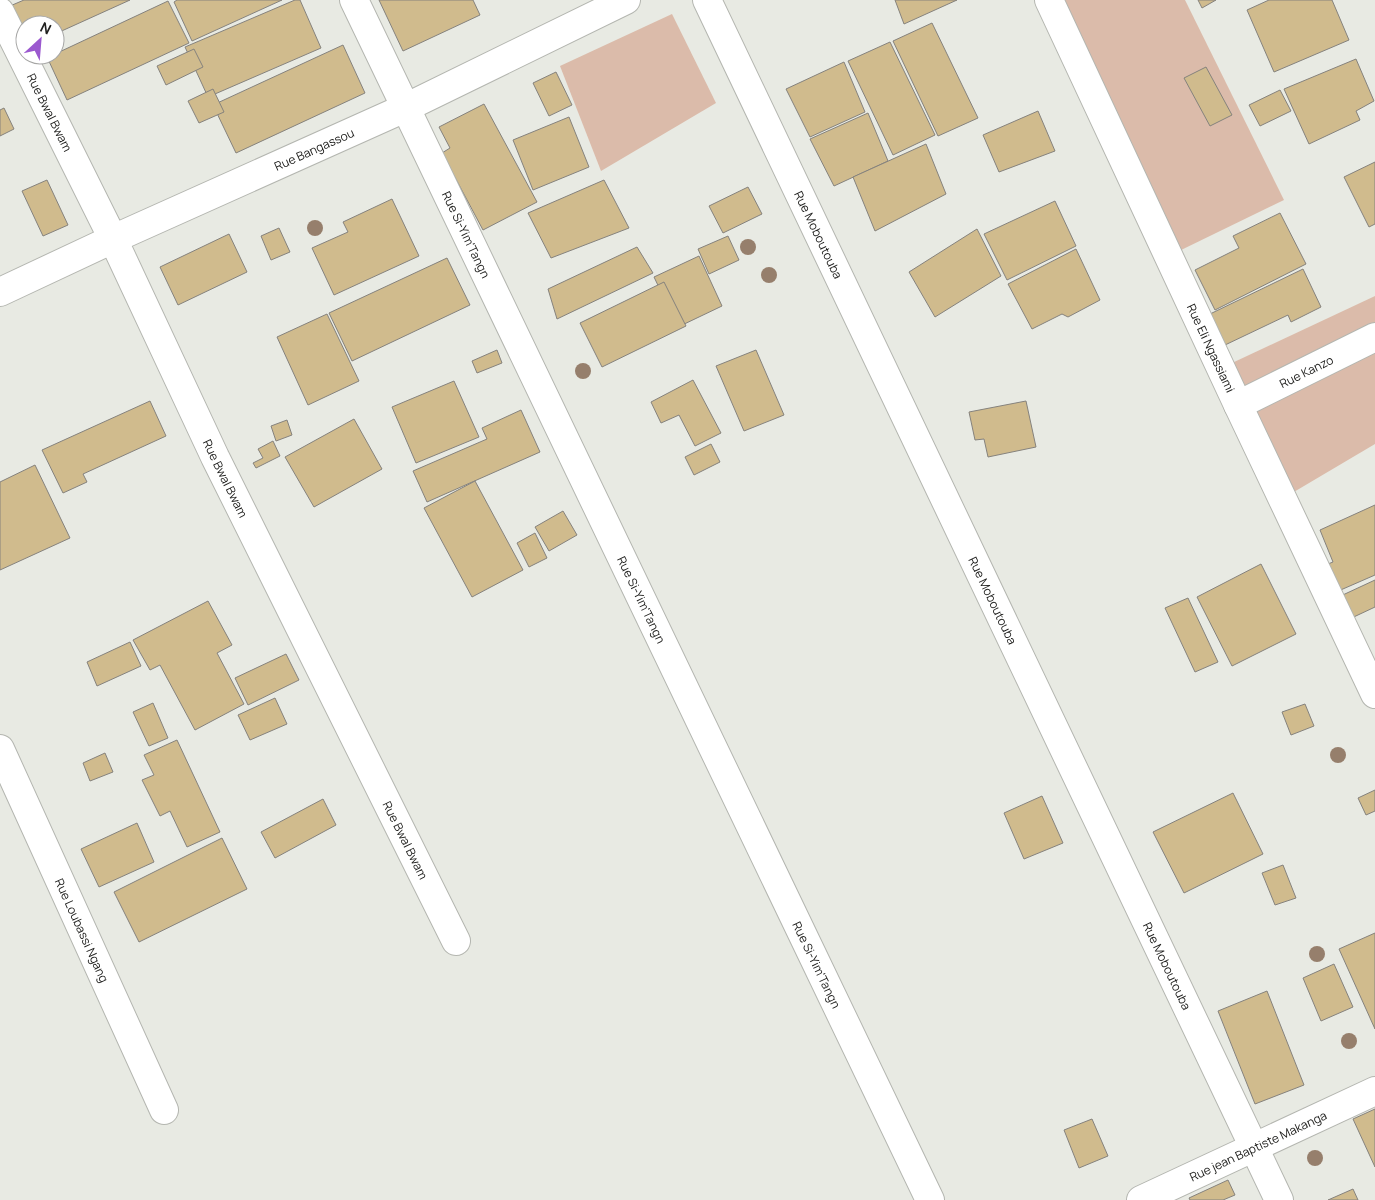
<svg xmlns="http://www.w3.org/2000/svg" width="1375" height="1200" viewBox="0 0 1375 1200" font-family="Manrope,sans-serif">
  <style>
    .green { fill: #dbbbaa }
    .building { fill: #d0bb8d; stroke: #85827d }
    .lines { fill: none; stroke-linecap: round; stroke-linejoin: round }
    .minor-casing { stroke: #b4b6b0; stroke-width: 30 }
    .minor { stroke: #fff; stroke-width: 28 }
    .tree { fill: #967f6c }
    .labels { text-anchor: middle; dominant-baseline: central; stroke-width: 4; stroke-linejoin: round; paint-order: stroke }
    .street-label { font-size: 12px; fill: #21211f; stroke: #fff }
  </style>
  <rect width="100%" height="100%" fill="#e8eae3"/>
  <!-- green -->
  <g class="green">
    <path d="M 1054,0 L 1185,0 L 1284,200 L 1177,252 Z"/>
    <path d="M 672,14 L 716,103 L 601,171 L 560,66 Z"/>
    <path d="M 1375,296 L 1375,444 L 1282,499 L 1232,363 Z"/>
  </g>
  <!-- building -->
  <g class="building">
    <path d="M 24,0 L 130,0 L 55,34 L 55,25 L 25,25 L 25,38 L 10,6 Z"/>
    <path d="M 177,0 L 282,0 L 192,41 L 174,2 Z"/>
    <path d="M 295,0 L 300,0 L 321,48 L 208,97 L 185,47 Z"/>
    <path d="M 379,0 L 473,0 L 480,15 L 403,51 Z"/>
    <path d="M 895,0 L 957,0 L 904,24 Z"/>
    <path d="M 1198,0 L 1216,0 L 1202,8 Z"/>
    <path d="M 1269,0 L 1332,0 L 1349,40 L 1274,72 L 1247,10 Z"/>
    <path d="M 168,1 L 189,43 L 67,100 L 47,57 L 55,55 L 55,54 Z"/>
    <path d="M 932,23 L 978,118 L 938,136 L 893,41 Z"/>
    <path d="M 890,42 L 935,135 L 893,155 L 848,61 Z"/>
    <path d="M 343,45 L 365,93 L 236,153 L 213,105 Z"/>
    <path d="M 194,49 L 203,67 L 166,85 L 157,66 Z"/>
    <path d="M 1356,59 L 1374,101 L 1356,111 L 1360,120 L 1309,144 L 1284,89 Z"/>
    <path d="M 844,62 L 865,112 L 810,137 L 786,89 Z"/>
    <path d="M 1206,67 L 1232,115 L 1210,126 L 1184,78 Z"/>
    <path d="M 556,72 L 572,105 L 549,116 L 533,83 Z"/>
    <path d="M 213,89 L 224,112 L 199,123 L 188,101 Z"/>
    <path d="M 1280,90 L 1291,111 L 1260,126 L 1249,105 Z"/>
    <path d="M 484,104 L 537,202 L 483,230 L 442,153 L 450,148 L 439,127 Z"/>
    <path d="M 4,108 L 14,129 L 0,136 L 0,110 Z"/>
    <path d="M 1038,111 L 1055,151 L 999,172 L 983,135 Z"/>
    <path d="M 868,113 L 888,161 L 834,186 L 810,139 Z"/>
    <path d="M 569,117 L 589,167 L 533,190 L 513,140 Z"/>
    <path d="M 926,144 L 946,194 L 875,231 L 853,177 Z"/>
    <path d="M 1375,162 L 1375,224 L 1369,227 L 1344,177 Z"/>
    <path d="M 47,180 L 68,225 L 43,236 L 22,191 Z"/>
    <path d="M 604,180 L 629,228 L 551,258 L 528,213 Z"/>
    <path d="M 748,187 L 762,214 L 723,233 L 709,206 Z"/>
    <path d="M 392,199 L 419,256 L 334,295 L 312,248 L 348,232 L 343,222 Z"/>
    <path d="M 1055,201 L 1076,246 L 1007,280 L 984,234 Z"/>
    <path d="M 1280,213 L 1306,264 L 1215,310 L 1195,270 L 1239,248 L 1233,236 Z"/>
    <path d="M 279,228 L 290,252 L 271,260 L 261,236 Z"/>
    <path d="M 977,229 L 1001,276 L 935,317 L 909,272 Z"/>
    <path d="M 229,234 L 247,272 L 178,305 L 160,267 Z"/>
    <path d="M 728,236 L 739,260 L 709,274 L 698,249 Z"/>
    <path d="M 637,247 L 653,273 L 557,319 L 548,289 Z"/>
    <path d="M 1076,249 L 1100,300 L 1068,317 L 1062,314 L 1032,329 L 1008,284 Z"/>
    <path d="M 699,256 L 722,306 L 678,327 L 654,277 Z"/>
    <path d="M 447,258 L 470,305 L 352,361 L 329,313 Z"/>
    <path d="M 1303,269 L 1321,307 L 1291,322 L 1288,315 L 1225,345 L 1210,314 Z"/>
    <path d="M 664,282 L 686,326 L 602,367 L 580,323 Z"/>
    <path d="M 327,314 L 359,381 L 308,405 L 277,337 Z"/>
    <path d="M 497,350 L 502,363 L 477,373 L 472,361 Z"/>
    <path d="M 756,350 L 784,415 L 744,431 L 716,366 Z"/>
    <path d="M 693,380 L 721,433 L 695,446 L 679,415 L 661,423 L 651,402 Z"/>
    <path d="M 454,381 L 479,437 L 416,463 L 392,407 Z"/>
    <path d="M 150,401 L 166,436 L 83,474 L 87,482 L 63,493 L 42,450 Z"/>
    <path d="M 1026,401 L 1036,447 L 988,457 L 984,439 L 975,440 L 969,412 Z"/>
    <path d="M 521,410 L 540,452 L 427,502 L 413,471 L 487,439 L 482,428 Z"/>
    <path d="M 354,419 L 382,469 L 314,507 L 285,457 Z"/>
    <path d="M 287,420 L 292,435 L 276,441 L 271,426 Z"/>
    <path d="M 273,441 L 280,456 L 256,468 L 253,463 L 263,458 L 258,449 Z"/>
    <path d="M 711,444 L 720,462 L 694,475 L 685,457 Z"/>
    <path d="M 35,465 L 70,538 L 0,570 L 0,482 Z"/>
    <path d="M 475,481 L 523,570 L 472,597 L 424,508 Z"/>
    <path d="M 1375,505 L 1375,575 L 1336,592 L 1323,566 L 1333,562 L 1320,530 Z"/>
    <path d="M 563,511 L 577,535 L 549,551 L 535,527 Z"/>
    <path d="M 535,533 L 547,558 L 529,567 L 517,543 Z"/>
    <path d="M 1261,564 L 1296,634 L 1232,666 L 1197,597 Z"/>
    <path d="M 1375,580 L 1375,607 L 1343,622 L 1332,600 Z"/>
    <path d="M 1188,598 L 1218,662 L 1195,672 L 1165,608 Z"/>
    <path d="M 208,601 L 232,645 L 217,653 L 244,704 L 195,730 L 160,665 L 150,670 L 133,640 Z"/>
    <path d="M 130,642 L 141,666 L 97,686 L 87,662 Z"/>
    <path d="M 286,654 L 299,680 L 248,705 L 235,678 Z"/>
    <path d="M 275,698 L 287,724 L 250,740 L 238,715 Z"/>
    <path d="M 153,703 L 168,738 L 149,746 L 133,712 Z"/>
    <path d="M 1305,704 L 1314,726 L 1291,735 L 1282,712 Z"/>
    <path d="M 177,740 L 220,832 L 187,847 L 170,811 L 160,816 L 142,780 L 154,775 L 144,755 Z"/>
    <path d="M 105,753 L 113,772 L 90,781 L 83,763 Z"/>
    <path d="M 1375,790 L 1375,811 L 1366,815 L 1358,798 Z"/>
    <path d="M 1233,793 L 1263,854 L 1184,893 L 1153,832 Z"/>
    <path d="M 1042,796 L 1063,843 L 1024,859 L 1004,813 Z"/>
    <path d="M 323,799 L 336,825 L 275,858 L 261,832 Z"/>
    <path d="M 137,823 L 154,862 L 99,887 L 81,849 Z"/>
    <path d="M 222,838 L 247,889 L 139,942 L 114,892 Z"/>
    <path d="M 1283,865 L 1296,898 L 1275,905 L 1262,873 Z"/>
    <path d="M 1375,933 L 1375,1029 L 1339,949 Z"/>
    <path d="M 1334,964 L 1353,1007 L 1321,1021 L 1303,978 Z"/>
    <path d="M 1267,991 L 1304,1085 L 1255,1104 L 1218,1011 Z"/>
    <path d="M 1375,1109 L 1375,1167 L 1353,1119 Z"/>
    <path d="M 1092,1119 L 1108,1156 L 1079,1168 L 1064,1130 Z"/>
    <path d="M 1228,1180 L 1235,1195 L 1223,1200 L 1190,1200 L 1189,1198 Z"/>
    <path d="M 1353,1189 L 1358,1200 L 1328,1200 Z"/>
  </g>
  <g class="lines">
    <defs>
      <g id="minor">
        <path id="s1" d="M 354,0 L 930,1200"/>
        <path id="s2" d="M 707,0 L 1279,1200"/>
        <path id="s3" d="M 1049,0 L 1238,405 L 1375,694"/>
        <path id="s4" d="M 0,12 L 113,239 L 215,457 L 456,941"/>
        <path id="s5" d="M 0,292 L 113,239 L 405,108 L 626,0"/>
        <path id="s6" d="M 1238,405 L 1375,337"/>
        <path id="s7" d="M 0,749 L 164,1110"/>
        <path id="s8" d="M 1141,1200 L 1375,1091"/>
      </g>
    </defs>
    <!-- minor casing -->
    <use href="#minor" class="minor-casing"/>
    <!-- minor -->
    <use href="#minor" class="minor"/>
  </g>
  <!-- trees -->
  <g class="tree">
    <circle cx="315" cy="228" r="8"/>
    <circle cx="748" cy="247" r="8"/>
    <circle cx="769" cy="275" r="8"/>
    <circle cx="583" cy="371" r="8"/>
    <circle cx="1338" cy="755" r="8"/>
    <circle cx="1317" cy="954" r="8"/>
    <circle cx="1349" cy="1041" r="8"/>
    <circle cx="1315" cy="1158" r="8"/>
  </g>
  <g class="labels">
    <!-- street labels -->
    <g class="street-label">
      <text stroke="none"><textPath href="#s4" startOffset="112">Rue Bwal Bwam</textPath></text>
      <text stroke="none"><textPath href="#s5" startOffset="345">Rue Bangassou</textPath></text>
      <text stroke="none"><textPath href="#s1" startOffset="260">Rue Si-Yim'Tangn</textPath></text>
      <text stroke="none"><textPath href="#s2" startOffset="260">Rue Moboutouba</textPath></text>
      <text stroke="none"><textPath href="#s3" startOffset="384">Rue Eli Ngassiami</textPath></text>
      <text stroke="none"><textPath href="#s6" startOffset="76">Rue Kanzo</textPath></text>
      <text stroke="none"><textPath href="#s4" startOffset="518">Rue Bwal Bwam</textPath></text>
      <text stroke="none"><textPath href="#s1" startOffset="665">Rue Si-Yim'Tangn</textPath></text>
      <text stroke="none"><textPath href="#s2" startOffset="665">Rue Moboutouba</textPath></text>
      <text stroke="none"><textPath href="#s4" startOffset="922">Rue Bwal Bwam</textPath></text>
      <text stroke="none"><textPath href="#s7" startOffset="199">Rue Loubassi Ngang</textPath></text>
      <text stroke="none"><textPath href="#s1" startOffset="1070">Rue Si-Yim'Tangn</textPath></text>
      <text stroke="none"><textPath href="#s2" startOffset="1070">Rue Moboutouba</textPath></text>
      <text stroke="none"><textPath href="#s8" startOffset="129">Rue jean Baptiste Makanga</textPath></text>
    </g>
  </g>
  <!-- north arrow -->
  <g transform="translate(40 40) rotate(26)"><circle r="24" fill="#ffffff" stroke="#a6a6a5"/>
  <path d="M0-4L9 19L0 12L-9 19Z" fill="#9b59cf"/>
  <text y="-8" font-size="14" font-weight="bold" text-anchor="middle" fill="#21211f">N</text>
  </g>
</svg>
